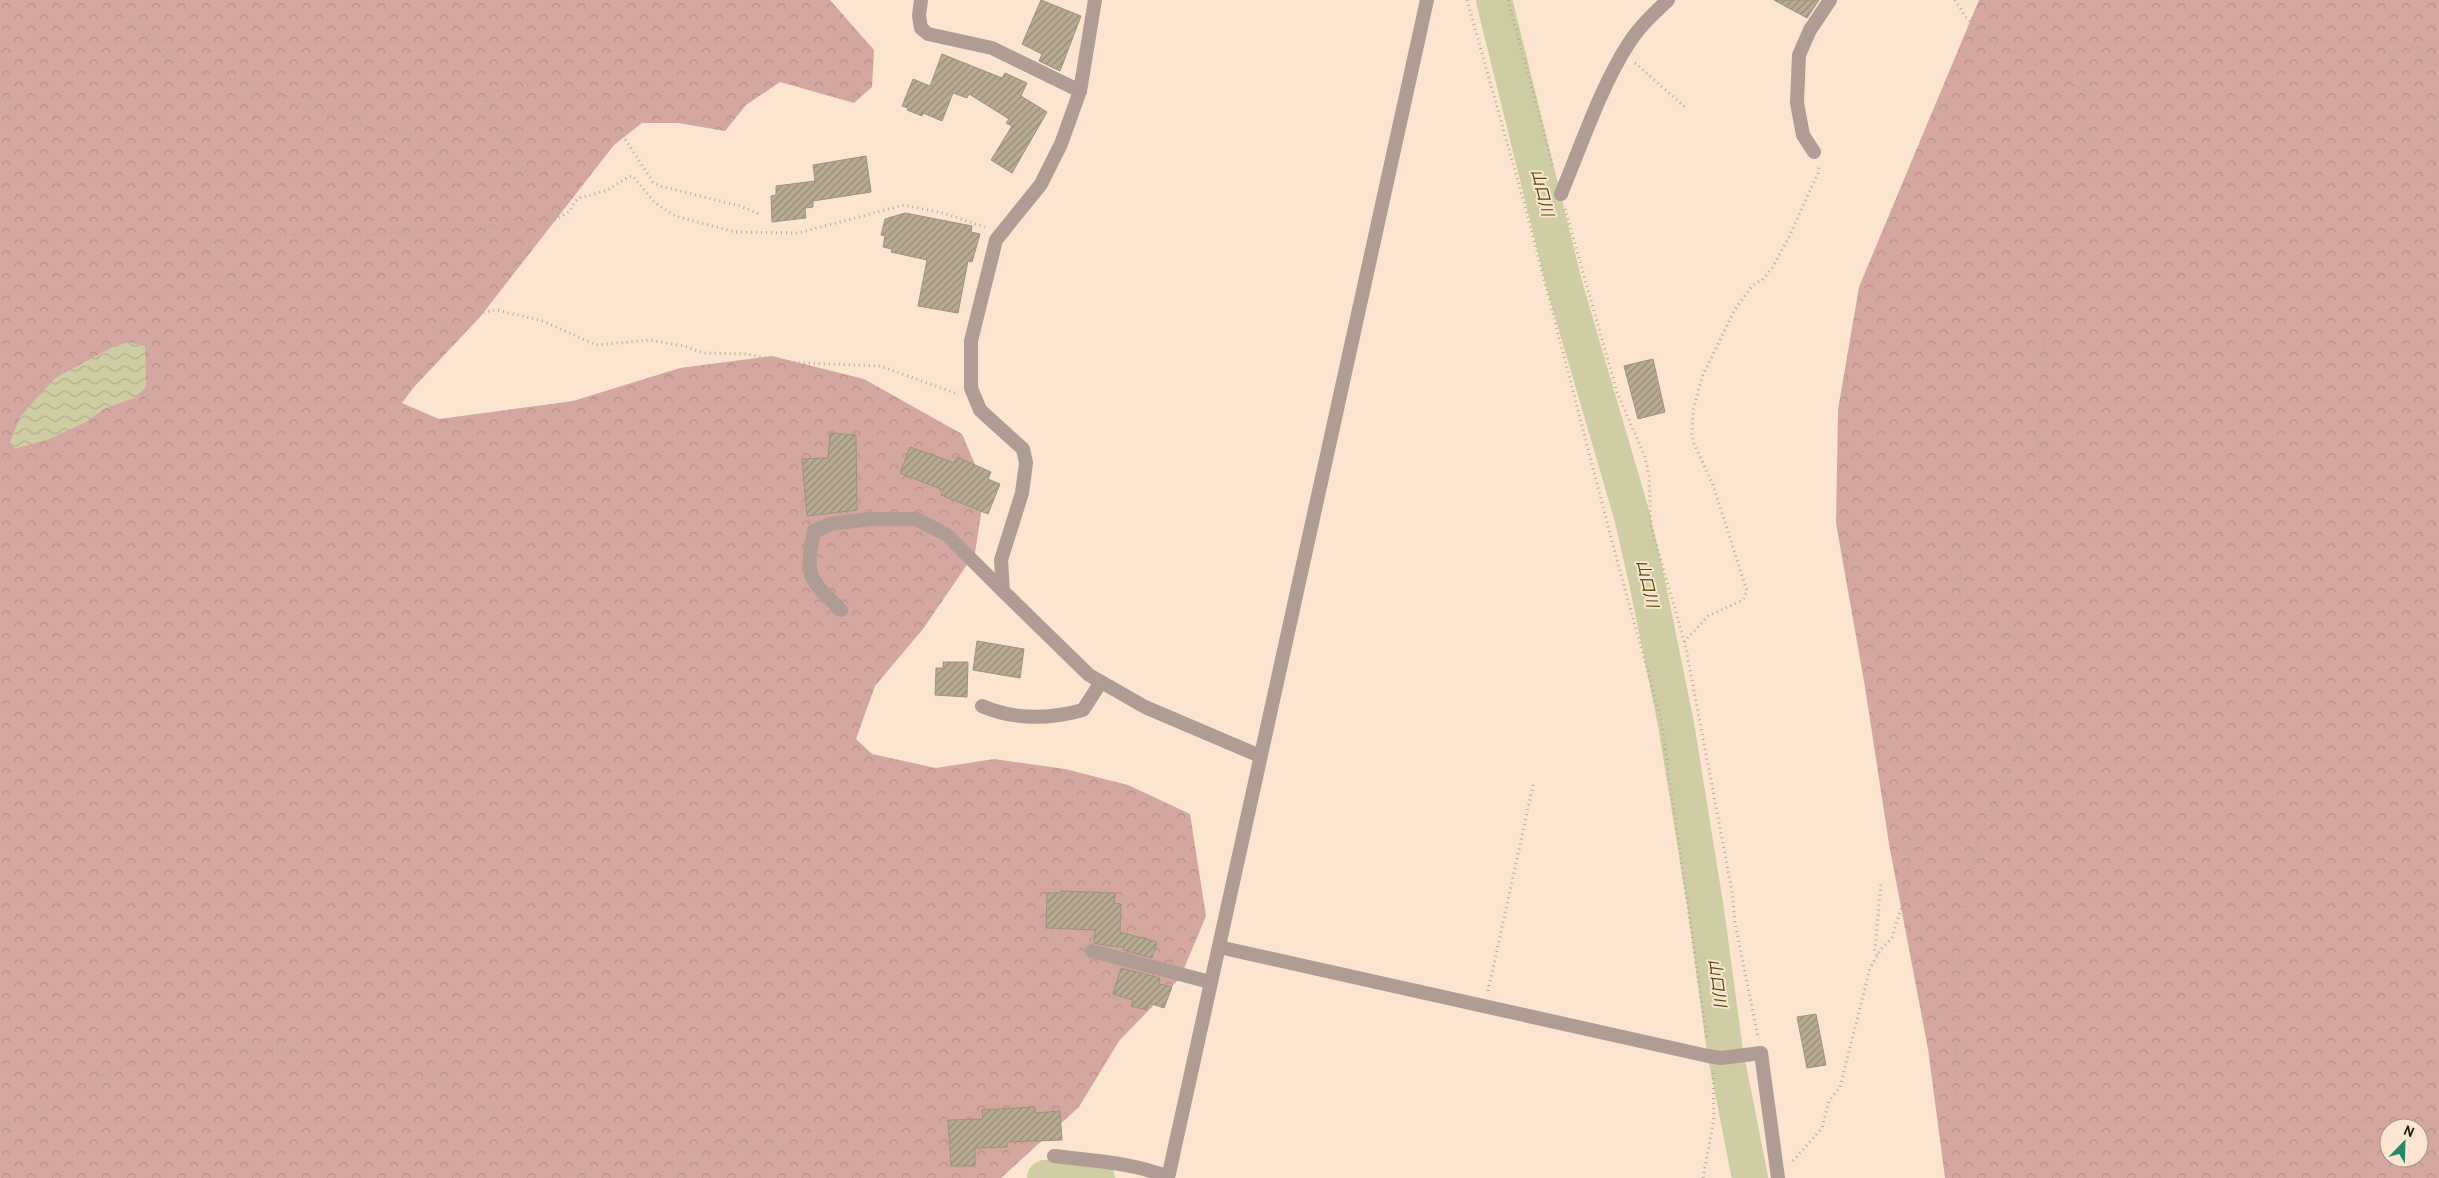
<svg xmlns="http://www.w3.org/2000/svg" width="2439" height="1178" viewBox="0 0 2439 1178" font-family="Overpass,'Noto Sans JP',sans-serif">
  <style>
    .forest { fill: url(#forest-crowns); fill-rule: evenodd }
    .water { fill: url(#water-waves) }
    .lines { fill: none; stroke-linecap: round; stroke-linejoin: round }
    .river { stroke: #cecda3; stroke-width: 36 }
    .building { fill: url(#building-hatch); stroke: #9e937b }
    .path { stroke: #baa998; stroke-width: 3; stroke-dasharray: 1 4; stroke-linecap: butt }
    .minor { stroke: #af9c94; stroke-width: 14 }
    .labels { text-anchor: middle; dominant-baseline: central; stroke-width: 4; stroke-linejoin: round; paint-order: stroke }
    .water-label { font-size: 16px; font-style: italic; fill: #514d04; stroke: #fbe5d1 }
  </style>
  <defs>
    <pattern id="forest-crowns" width="20" height="18" patternUnits="userSpaceOnUse" patternTransform="scale(1.25)"><rect width="20" height="18" fill="#d4a6a0"/><path d="M2 6a3 3 0 1 1 6 0M12 15a3 3 0 1 1 6 0" fill="none" stroke="#b68e89"/></pattern>
    <pattern id="water-waves" width="16" height="10" patternUnits="userSpaceOnUse" patternTransform="scale(1.25)"><rect width="16" height="10" fill="#cecda3"/><path d="M0 5q4-4 8 0t8 0" fill="none" stroke="#b1b08c"/></pattern>
    <pattern id="building-hatch" width="6" height="6" patternUnits="userSpaceOnUse" patternTransform="scale(1.25)"><rect width="6" height="6" fill="#b7ab93"/><path d="M-1 1l2-2M0 6l6-6M5 7l2-2" fill="none" stroke="#958b77"/></pattern>
  </defs>
  <rect width="100%" height="100%" fill="#fbe5d1"/>
  <!-- forest -->
  <g class="forest">
    <path d="M 0,0 L 830,0 L 874,50 L 872,87 L 854,103 L 780,82 L 746,105 L 725,131 L 678,123 L 642,123 L 614,145 L 480,317 L 414,387 L 402,403 L 439,419 L 573,401 L 680,368 L 772,356 L 864,379 L 962,434 L 985,488 L 975,553 L 923,629 L 875,686 L 856,739 L 872,754 L 936,768 L 994,759 L 1065,769 L 1128,785 L 1190,814 L 1206,916 L 1180,978 L 1119,1041 L 1079,1107 L 1001,1178 L 0,1178 Z"/>
    <path d="M 1979,0 L 2439,0 L 2439,1178 L 1945,1178 L 1928,1049 L 1889,844 L 1865,687 L 1836,523 L 1838,410 L 1859,287 ZM 2389,1128 L 2419,1128 L 2419,1158 L 2389,1158 Z"/>
  </g>
  <!-- water -->
  <path class="water" d="M 129,342 L 145,346 L 146,386 L 139,396 L 104,409 L 86,422 L 49,439 L 15,449 L 10,442 L 20,417 L 55,378 L 113,347 Z"/>
  <g class="lines">
    <!-- river -->
    <g class="river">
      <path d="M 1494,0 L 1565,287 L 1632,516 L 1646,577 L 1676,724 L 1706,910 L 1725,1051 L 1750,1178"/>
      <path d="M 1045,1178 L 1097,1178"/>
    </g>
  </g>
  <!-- building -->
  <g class="building">
    <path d="M 1041,0 L 1081,16 L 1060,71 L 1039,61 L 1042,54 L 1022,44 Z"/>
    <path d="M 1774,0 L 1819,0 L 1807,18 Z"/>
    <path d="M 942,54 L 1002,78 L 1005,73 L 1027,83 L 1021,96 L 1047,112 L 1012,173 L 991,160 L 1012,126 L 1006,123 L 1009,119 L 969,94 L 967,98 L 953,93 L 942,121 L 923,113 L 922,116 L 907,110 L 908,108 L 902,106 L 913,79 L 930,86 Z"/>
    <path d="M 866,156 L 871,192 L 813,201 L 813,207 L 805,208 L 806,218 L 772,222 L 771,196 L 776,195 L 776,186 L 815,181 L 813,165 Z"/>
    <path d="M 905,213 L 972,226 L 971,232 L 980,234 L 972,262 L 968,261 L 958,313 L 918,306 L 927,260 L 891,252 L 892,249 L 883,247 L 885,236 L 881,235 L 885,219 Z"/>
    <path d="M 1653,359 L 1665,412 L 1638,419 L 1624,366 Z"/>
    <path d="M 830,433 L 856,435 L 857,510 L 807,516 L 802,459 L 828,458 Z"/>
    <path d="M 910,447 L 954,463 L 957,457 L 991,472 L 988,479 L 1000,484 L 988,514 L 941,495 L 943,490 L 900,473 Z"/>
    <path d="M 977,641 L 1024,649 L 1020,678 L 973,670 Z"/>
    <path d="M 943,662 L 968,662 L 967,697 L 935,695 L 936,668 L 943,668 Z"/>
    <path d="M 1061,891 L 1115,893 L 1114,903 L 1121,904 L 1120,932 L 1157,942 L 1152,958 L 1123,950 L 1123,947 L 1108,946 L 1094,943 L 1095,930 L 1046,928 L 1047,893 L 1061,893 Z"/>
    <path d="M 1121,968 L 1160,978 L 1159,984 L 1172,987 L 1164,1008 L 1149,1003 L 1147,1010 L 1131,1006 L 1133,1000 L 1113,994 Z"/>
    <path d="M 1816,1014 L 1826,1065 L 1807,1068 L 1797,1017 Z"/>
    <path d="M 1035,1107 L 1035,1113 L 1060,1111 L 1062,1140 L 1007,1142 L 1007,1147 L 975,1148 L 975,1166 L 951,1166 L 948,1120 L 983,1119 L 982,1110 Z"/>
  </g>
  <g class="lines">
    <!-- path -->
    <g class="path">
      <path d="M 106,0 L 173,58 L 196,73 L 262,84 L 300,104 L 353,120 L 375,130 L 418,135 L 433,146 L 444,162 L 465,178 L 494,189 L 517,189 L 527,179 L 527,172 C 521,160 514,148 506,137 C 496,123 485,114 486,95 L 492,91 L 522,88 L 549,78 L 560,78 L 608,113 L 653,182 L 660,186 L 740,206 L 759,214"/>
      <path d="M 1467,0 L 1525,206 L 1614,549 L 1661,720 L 1707,1039"/>
      <path d="M 1508,0 L 1553,167"/>
      <path d="M 1955,0 L 1966,17 L 1980,33 L 2093,95 L 2096,105 L 2073,192 L 2059,219 L 2051,244 L 2037,441 L 2040,460 L 2037,478 L 2030,494 L 1975,536 L 1962,557 L 1959,581 L 1961,601 L 1970,622 L 1980,631 L 2014,638 L 2031,651 L 2039,670 L 2033,710 L 2023,738 L 1977,842 L 1954,981 L 1957,1110"/>
      <path d="M 0,51 L 17,138"/>
      <path d="M 1635,63 L 1685,107"/>
      <path d="M 2439,111 L 2432,163 L 2439,173"/>
      <path d="M 2343,122 L 2398,51 L 2418,48 L 2430,57 L 2439,67"/>
      <path d="M 1565,209 L 1617,392 L 1645,457 L 1649,476 L 1651,526 L 1685,644 L 1732,891 L 1735,923 L 1758,1037"/>
      <path d="M 955,393 L 880,366 L 783,362 L 747,354 L 703,353 L 684,346 L 650,340 L 596,345 L 543,321 L 497,310 L 478,313 L 444,329 L 437,330 L 416,317 L 400,313 L 302,313 L 271,320 L 263,317 L 240,289 L 195,259 L 195,255 L 213,242 L 245,235 L 378,234 L 553,221 L 570,211 L 574,203 L 579,198 L 606,191 L 628,177 L 633,176 L 654,202 L 675,216 L 735,232 L 798,233 L 904,205 L 943,213 L 985,227"/>
      <path d="M 1684,642 L 1708,616 L 1743,600 L 1747,591 L 1713,485 L 1694,444 L 1692,434 L 1693,410 L 1702,377 L 1734,311 L 1752,286 L 1763,279 L 1772,268 L 1789,237 L 1818,173 L 1819,166"/>
      <path d="M 1877,955 L 1875,950 L 1881,882"/>
      <path d="M 1488,991 L 1534,781"/>
      <path d="M 0,1128 L 111,1071 L 179,1048 L 268,1050 L 279,1045 L 324,1062 L 427,1079 L 470,1101 L 504,1115 L 585,1178"/>
      <path d="M 1793,1161 L 1822,1128 L 1829,1101 L 1840,1087 L 1870,968 L 1881,949 L 1892,938 L 1904,899 L 1915,819"/>
      <path d="M 674,1178 L 722,1144 C 782,1162 815,1132 871,1120 C 889,1116 911,1119 929,1119"/>
      <path d="M 1703,1178 L 1714,1118 L 1713,1072"/>
    </g>
    <!-- minor -->
    <g class="minor">
      <path d="M 921,0 L 919,16 L 921,28 L 928,34 L 992,48 L 1080,91"/>
      <path d="M 1095,0 L 1080,91 L 1061,144 L 1041,184 L 996,240 L 971,341 L 971,388 L 980,410 L 1023,449 L 1026,463 L 1022,493 L 1001,560 L 1003,591 L 1089,675 L 1145,707 L 1260,756"/>
      <path d="M 1814,152 L 1803,135 L 1797,103 L 1799,55 L 1810,30 L 1830,0"/>
      <path d="M 1561,194 C 1581,146 1601,86 1629,43 C 1640,26 1654,13 1668,0"/>
      <path d="M 841,610 C 808,578 805,577 814,531 L 830,524 L 870,519 L 916,519 L 947,535 L 1003,591"/>
      <path d="M 982,706 C 1014,720 1050,719 1083,710 L 1101,682"/>
      <path d="M 1219,947 L 1708,1056 L 1721,1058 L 1761,1053 L 1778,1178"/>
      <path d="M 1092,951 L 1210,982"/>
      <path d="M 1054,1156 C 1092,1161 1132,1162 1168,1177"/>
      <path d="M 1168,1178 L 1427,0"/>
    </g>
  </g>
  <g class="labels">
    <!-- water labels -->
    <g class="water-label">
      <text transform="translate(1541 193) rotate(76)">山口川</text>
      <text transform="translate(1646 584) rotate(77)">山口川</text>
      <text transform="translate(1716 983) rotate(83)">山口川</text>
    </g>
  </g>
  <!-- north arrow -->
  <g transform="translate(2404 1143) rotate(23)"><circle r="24" fill="#fbe5d1" stroke="#a59586"/>
  <path d="M0-4L9 19L0 12L-9 19Z" fill="#238a66"/>
  <text y="-8" font-size="14" font-weight="bold" text-anchor="middle" fill="#251d16">N</text>
  </g>
</svg>
